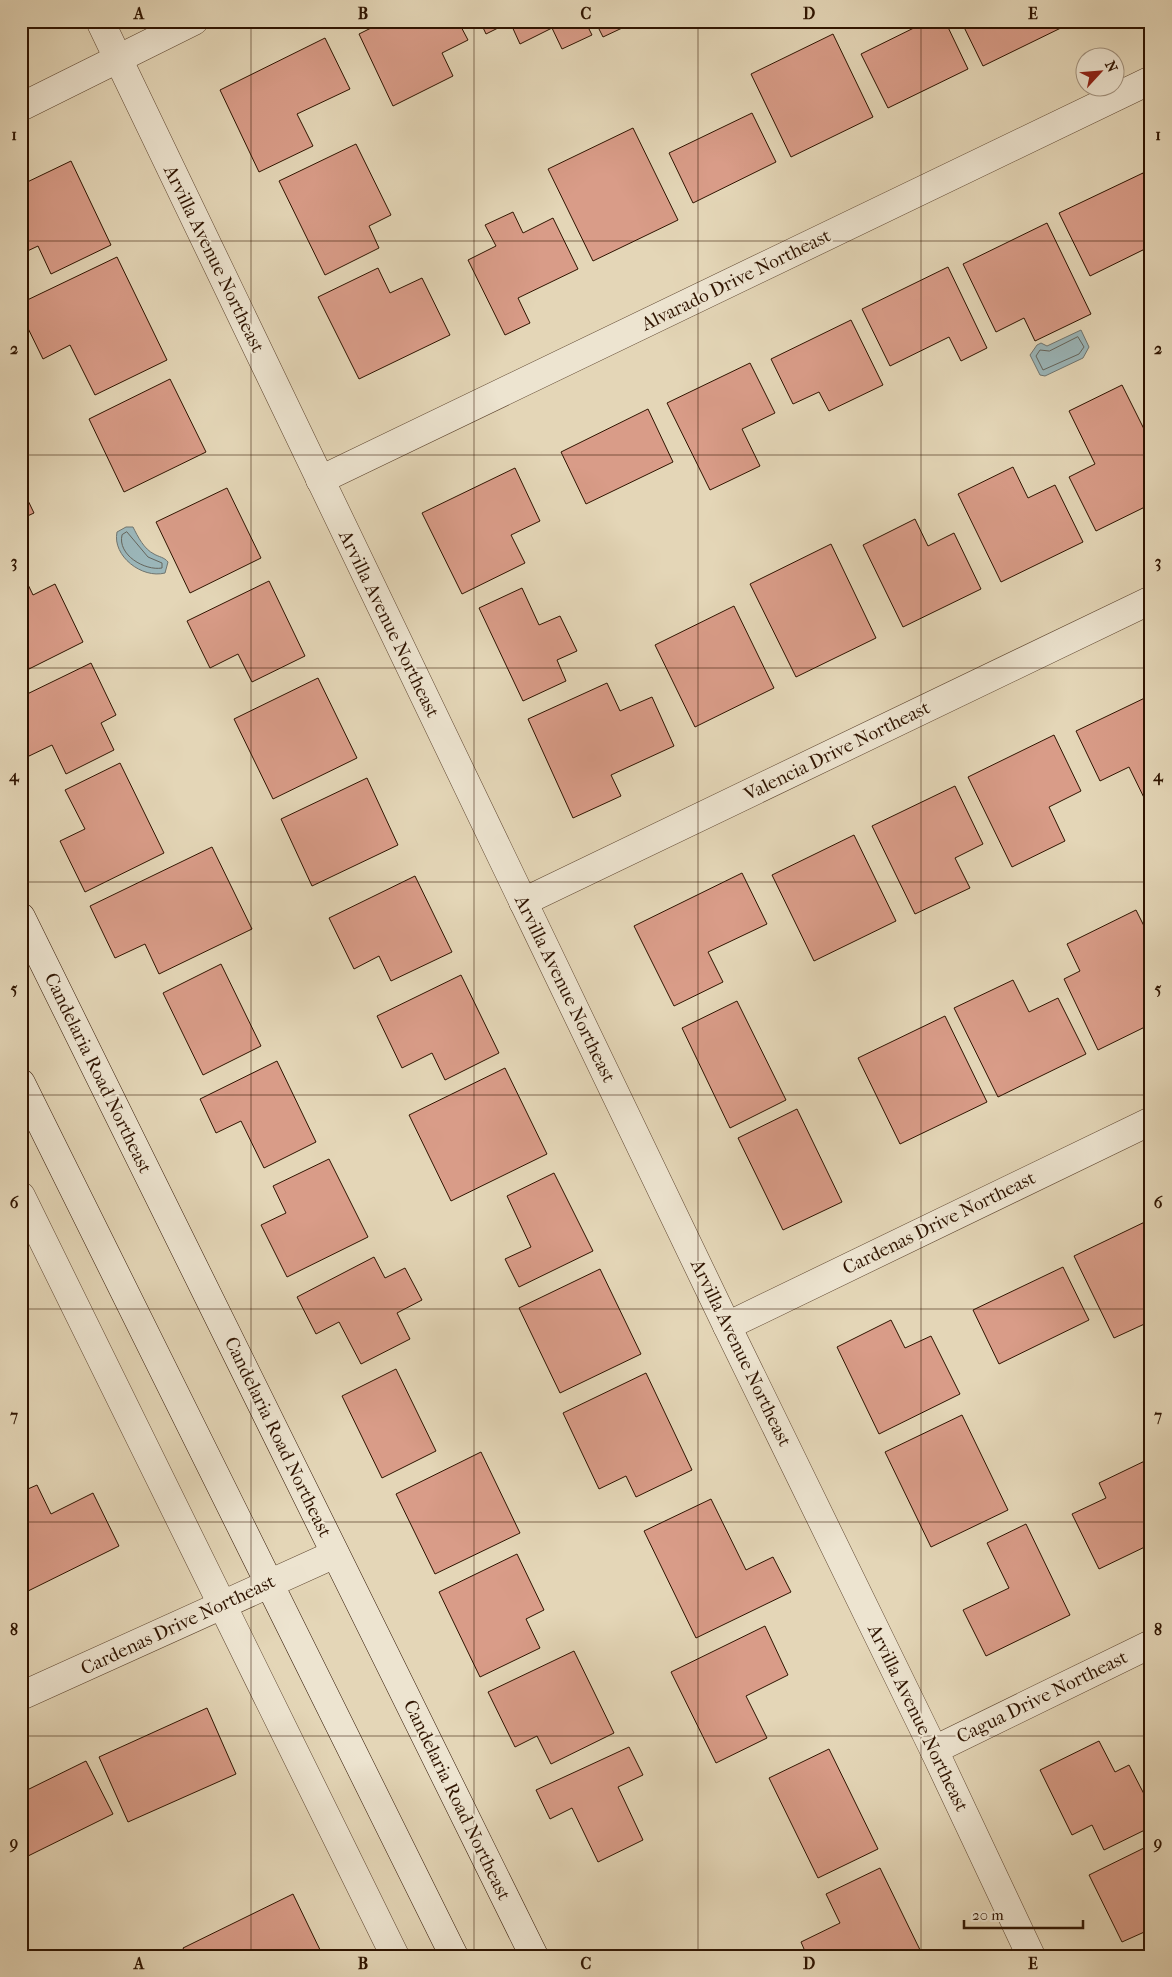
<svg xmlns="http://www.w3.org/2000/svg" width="1172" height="1977" viewBox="0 0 1172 1977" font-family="'IM FELL French Canon',serif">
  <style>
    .water { fill: #9bb6b9; stroke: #70756f }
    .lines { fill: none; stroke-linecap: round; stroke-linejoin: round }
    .shore { stroke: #65655c; stroke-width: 1 }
    .building { fill: #d99c88; stroke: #2f1400 }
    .street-casing { stroke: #5c442e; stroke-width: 29 }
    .secondary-casing { stroke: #2f1400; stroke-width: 29 }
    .street { stroke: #ede4d0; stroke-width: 28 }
    .secondary { stroke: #ede4d0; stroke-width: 28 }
    .grid { fill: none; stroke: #2f1400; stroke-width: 1; stroke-opacity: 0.55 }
    .labels { text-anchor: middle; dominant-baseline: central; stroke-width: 4.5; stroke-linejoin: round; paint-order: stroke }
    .street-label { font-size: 19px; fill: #2f1400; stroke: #ede4d0 }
    .neatline { fill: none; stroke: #2f1400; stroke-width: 2 }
    .grid-label { font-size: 16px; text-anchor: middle; font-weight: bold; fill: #2f1400 }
  </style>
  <rect width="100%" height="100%" fill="#e4d6b7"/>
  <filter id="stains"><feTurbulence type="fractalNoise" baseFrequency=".004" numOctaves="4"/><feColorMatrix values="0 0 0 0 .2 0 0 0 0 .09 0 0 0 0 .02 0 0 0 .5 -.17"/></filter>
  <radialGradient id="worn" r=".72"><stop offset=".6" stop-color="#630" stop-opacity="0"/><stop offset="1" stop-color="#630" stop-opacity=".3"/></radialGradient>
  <!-- water -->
  <g class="water">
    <path d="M 1081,330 L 1089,347 L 1083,358 L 1045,376 L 1040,375 L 1030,355 L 1037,345 L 1041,343 L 1047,346 Z"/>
    <path d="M 126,527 L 133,527 C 138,537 144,549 154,554 C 159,557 164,557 168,562 L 165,573 C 142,579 112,556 117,532 Z"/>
  </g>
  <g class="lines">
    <!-- shore -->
    <g class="shore">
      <path d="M 1078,337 L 1084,347 L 1079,354 L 1043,370 L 1036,356 L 1040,350 L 1049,351 Z"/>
      <path d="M 127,532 L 148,557 L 162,563 L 162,568 C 145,571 117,555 122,535 Z"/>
    </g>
  </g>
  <!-- building -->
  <g class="building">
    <path d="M 385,21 L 458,21 L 468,40 L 442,53 L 453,76 L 393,106 L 359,34 Z"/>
    <path d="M 480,21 L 585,21 L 592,35 L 562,49 L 552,28 L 520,44 L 510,22 L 486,34 Z"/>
    <path d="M 595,21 L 637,21 L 603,37 Z"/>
    <path d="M 928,21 L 945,21 L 968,69 L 888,108 L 861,54 Z"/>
    <path d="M 961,21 L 1065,21 L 1067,25 L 983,66 Z"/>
    <path d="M 833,34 L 873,117 L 791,157 L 751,74 Z"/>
    <path d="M 325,38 L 350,89 L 297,114 L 313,146 L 259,172 L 220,90 Z"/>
    <path d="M 752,113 L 776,162 L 693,203 L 669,153 Z"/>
    <path d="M 633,128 L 678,220 L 593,261 L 548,169 Z"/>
    <path d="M 356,144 L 391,215 L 369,226 L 379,248 L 325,275 L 279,181 Z"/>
    <path d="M 71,161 L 111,245 L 51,274 L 38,246 L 21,254 L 21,185 Z"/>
    <path d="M 1143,173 L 1151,189 L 1151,246 L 1090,276 L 1059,213 Z"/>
    <path d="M 513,212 L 523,233 L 553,218 L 578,269 L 518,298 L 530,323 L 505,335 L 468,260 L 496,246 L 485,225 Z"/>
    <path d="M 1047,223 L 1091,314 L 1035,341 L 1024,318 L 996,332 L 963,264 Z"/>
    <path d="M 117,257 L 167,360 L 95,395 L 70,345 L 43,359 L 21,314 L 21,303 Z"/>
    <path d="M 948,267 L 987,348 L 961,361 L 949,337 L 890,366 L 862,309 Z"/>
    <path d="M 378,268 L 390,293 L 422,278 L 450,335 L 359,379 L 318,297 Z"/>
    <path d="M 851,320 L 883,385 L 829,411 L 819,392 L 793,404 L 771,359 Z"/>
    <path d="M 750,363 L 775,413 L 742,429 L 760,466 L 710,490 L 667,403 Z"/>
    <path d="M 170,379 L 206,452 L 124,492 L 89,419 Z"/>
    <path d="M 1122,385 L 1151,443 L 1151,504 L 1096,531 L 1069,477 L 1095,464 L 1069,411 Z"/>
    <path d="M 648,409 L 673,462 L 586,504 L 561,452 Z"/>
    <path d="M 1013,467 L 1028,498 L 1055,485 L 1083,542 L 1001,582 L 958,494 Z"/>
    <path d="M 515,468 L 540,521 L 511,535 L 525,563 L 462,594 L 422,513 Z"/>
    <path d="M 21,486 L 34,513 L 21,519 Z"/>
    <path d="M 227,488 L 261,558 L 190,593 L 156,522 Z"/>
    <path d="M 915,519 L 928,546 L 954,533 L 981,589 L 903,627 L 863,545 Z"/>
    <path d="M 831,544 L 876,638 L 796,677 L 750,584 Z"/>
    <path d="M 21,570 L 33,595 L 55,584 L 83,642 L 21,673 Z"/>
    <path d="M 269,581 L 305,656 L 252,682 L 238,654 L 210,668 L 187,621 Z"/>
    <path d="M 522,588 L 539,625 L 560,616 L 577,651 L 557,660 L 566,681 L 523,701 L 479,608 Z"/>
    <path d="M 734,606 L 774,688 L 695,727 L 655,645 Z"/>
    <path d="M 91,663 L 116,715 L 101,723 L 114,750 L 66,774 L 52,745 L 27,757 L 21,745 L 21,697 Z"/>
    <path d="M 318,678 L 357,758 L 273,799 L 234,719 Z"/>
    <path d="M 607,683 L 620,711 L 652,697 L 674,746 L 611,775 L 621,796 L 573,818 L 528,719 Z"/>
    <path d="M 1151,695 L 1151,812 L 1129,767 L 1100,781 L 1076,731 Z"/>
    <path d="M 1054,735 L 1081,791 L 1049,807 L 1065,841 L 1012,867 L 968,777 Z"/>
    <path d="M 120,763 L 164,853 L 85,892 L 60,841 L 85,829 L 65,790 Z"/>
    <path d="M 367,778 L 398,845 L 312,886 L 281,819 Z"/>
    <path d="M 955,786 L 983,844 L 955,858 L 970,888 L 915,914 L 872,826 Z"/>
    <path d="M 854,835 L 896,921 L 814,961 L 772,875 Z"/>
    <path d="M 212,847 L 252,929 L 159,974 L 145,944 L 115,958 L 90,906 Z"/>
    <path d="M 742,873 L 767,924 L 708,952 L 723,982 L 674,1006 L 634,926 Z"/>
    <path d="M 415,876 L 452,952 L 391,981 L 379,956 L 354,969 L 329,918 Z"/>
    <path d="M 1136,910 L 1151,940 L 1151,1024 L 1098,1050 L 1064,979 L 1080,971 L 1067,944 Z"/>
    <path d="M 221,964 L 261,1046 L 203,1075 L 163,993 Z"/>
    <path d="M 461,975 L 499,1053 L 445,1080 L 432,1053 L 402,1068 L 377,1016 Z"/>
    <path d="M 1013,980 L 1029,1012 L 1058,998 L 1086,1054 L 998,1097 L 954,1008 Z"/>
    <path d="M 737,1001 L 786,1100 L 730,1128 L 682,1028 Z"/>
    <path d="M 945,1016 L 987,1102 L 900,1144 L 858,1058 Z"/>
    <path d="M 277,1061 L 316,1142 L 264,1168 L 241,1121 L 216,1133 L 200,1099 Z"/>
    <path d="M 505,1068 L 547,1154 L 451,1201 L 409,1115 Z"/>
    <path d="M 797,1109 L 842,1202 L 783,1230 L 738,1138 Z"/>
    <path d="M 329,1159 L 368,1237 L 287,1277 L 261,1225 L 286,1213 L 273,1186 Z"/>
    <path d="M 554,1173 L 593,1251 L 519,1287 L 505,1259 L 531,1247 L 507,1196 Z"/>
    <path d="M 1151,1219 L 1151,1321 L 1114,1338 L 1074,1256 Z"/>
    <path d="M 374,1257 L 385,1278 L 405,1268 L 422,1300 L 397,1313 L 410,1339 L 361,1364 L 339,1322 L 316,1334 L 297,1297 Z"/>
    <path d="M 1063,1267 L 1089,1320 L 999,1364 L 973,1310 Z"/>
    <path d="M 600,1269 L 641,1354 L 560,1393 L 519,1308 Z"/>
    <path d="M 891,1320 L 905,1348 L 931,1336 L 960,1394 L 879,1434 L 837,1347 Z"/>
    <path d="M 396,1369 L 436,1451 L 382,1478 L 342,1396 Z"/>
    <path d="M 646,1373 L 692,1470 L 636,1497 L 626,1476 L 599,1489 L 563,1413 Z"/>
    <path d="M 962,1415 L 1008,1510 L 931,1547 L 885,1452 Z"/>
    <path d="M 481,1452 L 520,1533 L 435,1574 L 396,1494 Z"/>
    <path d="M 1151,1458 L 1151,1544 L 1099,1569 L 1072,1514 L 1106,1498 L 1099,1483 Z"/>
    <path d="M 37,1485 L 51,1514 L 93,1493 L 119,1546 L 22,1594 L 21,1492 Z"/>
    <path d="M 711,1499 L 746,1570 L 773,1557 L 791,1592 L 696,1638 L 644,1531 Z"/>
    <path d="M 1026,1524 L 1070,1615 L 986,1656 L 963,1610 L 1009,1588 L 987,1543 Z"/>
    <path d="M 517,1554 L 544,1610 L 526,1619 L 540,1648 L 480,1677 L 439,1592 Z"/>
    <path d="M 765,1626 L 788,1675 L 746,1696 L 767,1738 L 716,1763 L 671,1672 Z"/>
    <path d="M 574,1651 L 614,1733 L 551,1764 L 537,1736 L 515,1747 L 488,1692 Z"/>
    <path d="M 207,1708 L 236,1774 L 128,1822 L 99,1757 Z"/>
    <path d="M 1099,1741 L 1115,1772 L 1129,1765 L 1144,1794 L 1151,1790 L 1151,1827 L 1104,1850 L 1092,1825 L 1072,1835 L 1040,1770 Z"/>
    <path d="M 629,1747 L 643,1775 L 618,1787 L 643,1840 L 598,1862 L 572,1808 L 550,1819 L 536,1790 Z"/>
    <path d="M 829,1749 L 878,1849 L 818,1878 L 769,1778 Z"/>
    <path d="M 86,1761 L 113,1814 L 26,1857 L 21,1848 L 21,1793 Z"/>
    <path d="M 1144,1848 L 1151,1863 L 1151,1929 L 1122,1942 L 1089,1875 Z"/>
    <path d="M 880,1868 L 922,1954 L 918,1956 L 807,1956 L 801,1942 L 840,1923 L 826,1894 Z"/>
    <path d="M 293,1894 L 323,1956 L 187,1956 L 183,1948 Z"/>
  </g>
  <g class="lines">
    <defs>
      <g id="street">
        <path d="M 100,21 L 727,1326 L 934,1750 L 1031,1956"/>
        <path d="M 21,107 L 194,21"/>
        <path d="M 320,480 L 1151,80"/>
        <path d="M 523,902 L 1151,600"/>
        <path d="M 21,1196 L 395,1956"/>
        <path d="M 727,1326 L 1151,1121"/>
        <path d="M 21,1696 L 335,1554"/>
        <path d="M 934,1750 L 1151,1644"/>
      </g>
      <g id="secondary">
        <path d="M 21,917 L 534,1956"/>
        <path d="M 21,1083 L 454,1956"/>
      </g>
    </defs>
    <!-- street casing -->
    <use href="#street" class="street-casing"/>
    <!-- secondary casing -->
    <use href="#secondary" class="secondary-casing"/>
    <!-- street -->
    <use href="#street" class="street"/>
    <!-- secondary -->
    <use href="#secondary" class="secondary"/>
  </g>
  <!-- grid -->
  <path class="grid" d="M 251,21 L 251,1956M 474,21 L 474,1956M 698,21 L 698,1956M 921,21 L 921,1956M 21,241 L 1151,241M 21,455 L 1151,455M 21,668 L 1151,668M 21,882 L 1151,882M 21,1095 L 1151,1095M 21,1309 L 1151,1309M 21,1522 L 1151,1522M 21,1736 L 1151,1736"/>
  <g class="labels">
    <!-- street labels -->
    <g class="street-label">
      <text transform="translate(214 259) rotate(64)">Arvilla Avenue Northeast</text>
      <text transform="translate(736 280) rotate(-26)">Alvarado Drive Northeast</text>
      <text transform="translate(389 624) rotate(64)">Arvilla Avenue Northeast</text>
      <text transform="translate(837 751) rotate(-26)">Valencia Drive Northeast</text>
      <text transform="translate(565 989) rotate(64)">Arvilla Avenue Northeast</text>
      <text transform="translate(98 1073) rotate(64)">Candelaria Road Northeast</text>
      <text transform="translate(939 1223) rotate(-26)">Cardenas Drive Northeast</text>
      <text transform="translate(741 1353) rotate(64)">Arvilla Avenue Northeast</text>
      <text transform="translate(278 1437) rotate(64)">Candelaria Road Northeast</text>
      <text transform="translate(178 1625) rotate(-25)">Cardenas Drive Northeast</text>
      <text transform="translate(1042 1697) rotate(-26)">Cagua Drive Northeast</text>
      <text transform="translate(918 1718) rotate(64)">Arvilla Avenue Northeast</text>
      <text transform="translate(457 1800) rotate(64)">Candelaria Road Northeast</text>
    </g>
  </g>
  <!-- margin -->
  <rect width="1172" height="1977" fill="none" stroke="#e4d6b7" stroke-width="55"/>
  <!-- north arrow -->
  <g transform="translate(1100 72) rotate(64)"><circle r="24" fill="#ede4d0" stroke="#a1917d"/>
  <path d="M0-4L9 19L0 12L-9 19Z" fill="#8f2418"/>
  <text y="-8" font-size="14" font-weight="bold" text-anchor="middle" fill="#2f1400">N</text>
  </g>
  <!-- scale -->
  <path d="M964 1920v8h119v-8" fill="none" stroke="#2f1400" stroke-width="2.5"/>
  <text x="972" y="1920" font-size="15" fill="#2f1400" stroke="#ede4d0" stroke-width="4" paint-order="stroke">20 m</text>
  <rect x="28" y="28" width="1116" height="1922" class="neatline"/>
  <g class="grid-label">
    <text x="139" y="19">A</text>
    <text x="363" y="19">B</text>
    <text x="586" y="19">C</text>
    <text x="809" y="19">D</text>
    <text x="1033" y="19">E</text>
    <text x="14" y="140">1</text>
    <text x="1158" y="140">1</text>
    <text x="14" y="354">2</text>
    <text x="1158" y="354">2</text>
    <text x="14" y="567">3</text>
    <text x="1158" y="567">3</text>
    <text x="14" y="781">4</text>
    <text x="1158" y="781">4</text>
    <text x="14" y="994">5</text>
    <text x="1158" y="994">5</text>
    <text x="14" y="1208">6</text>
    <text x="1158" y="1208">6</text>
    <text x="14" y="1421">7</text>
    <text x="1158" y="1421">7</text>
    <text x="14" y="1635">8</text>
    <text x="1158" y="1635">8</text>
    <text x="14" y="1848">9</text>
    <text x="1158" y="1848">9</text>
    <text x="139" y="1969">A</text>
    <text x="363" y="1969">B</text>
    <text x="586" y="1969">C</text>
    <text x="809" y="1969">D</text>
    <text x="1033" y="1969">E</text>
  </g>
  <rect width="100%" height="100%" filter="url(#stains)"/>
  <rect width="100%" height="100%" fill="url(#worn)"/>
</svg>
